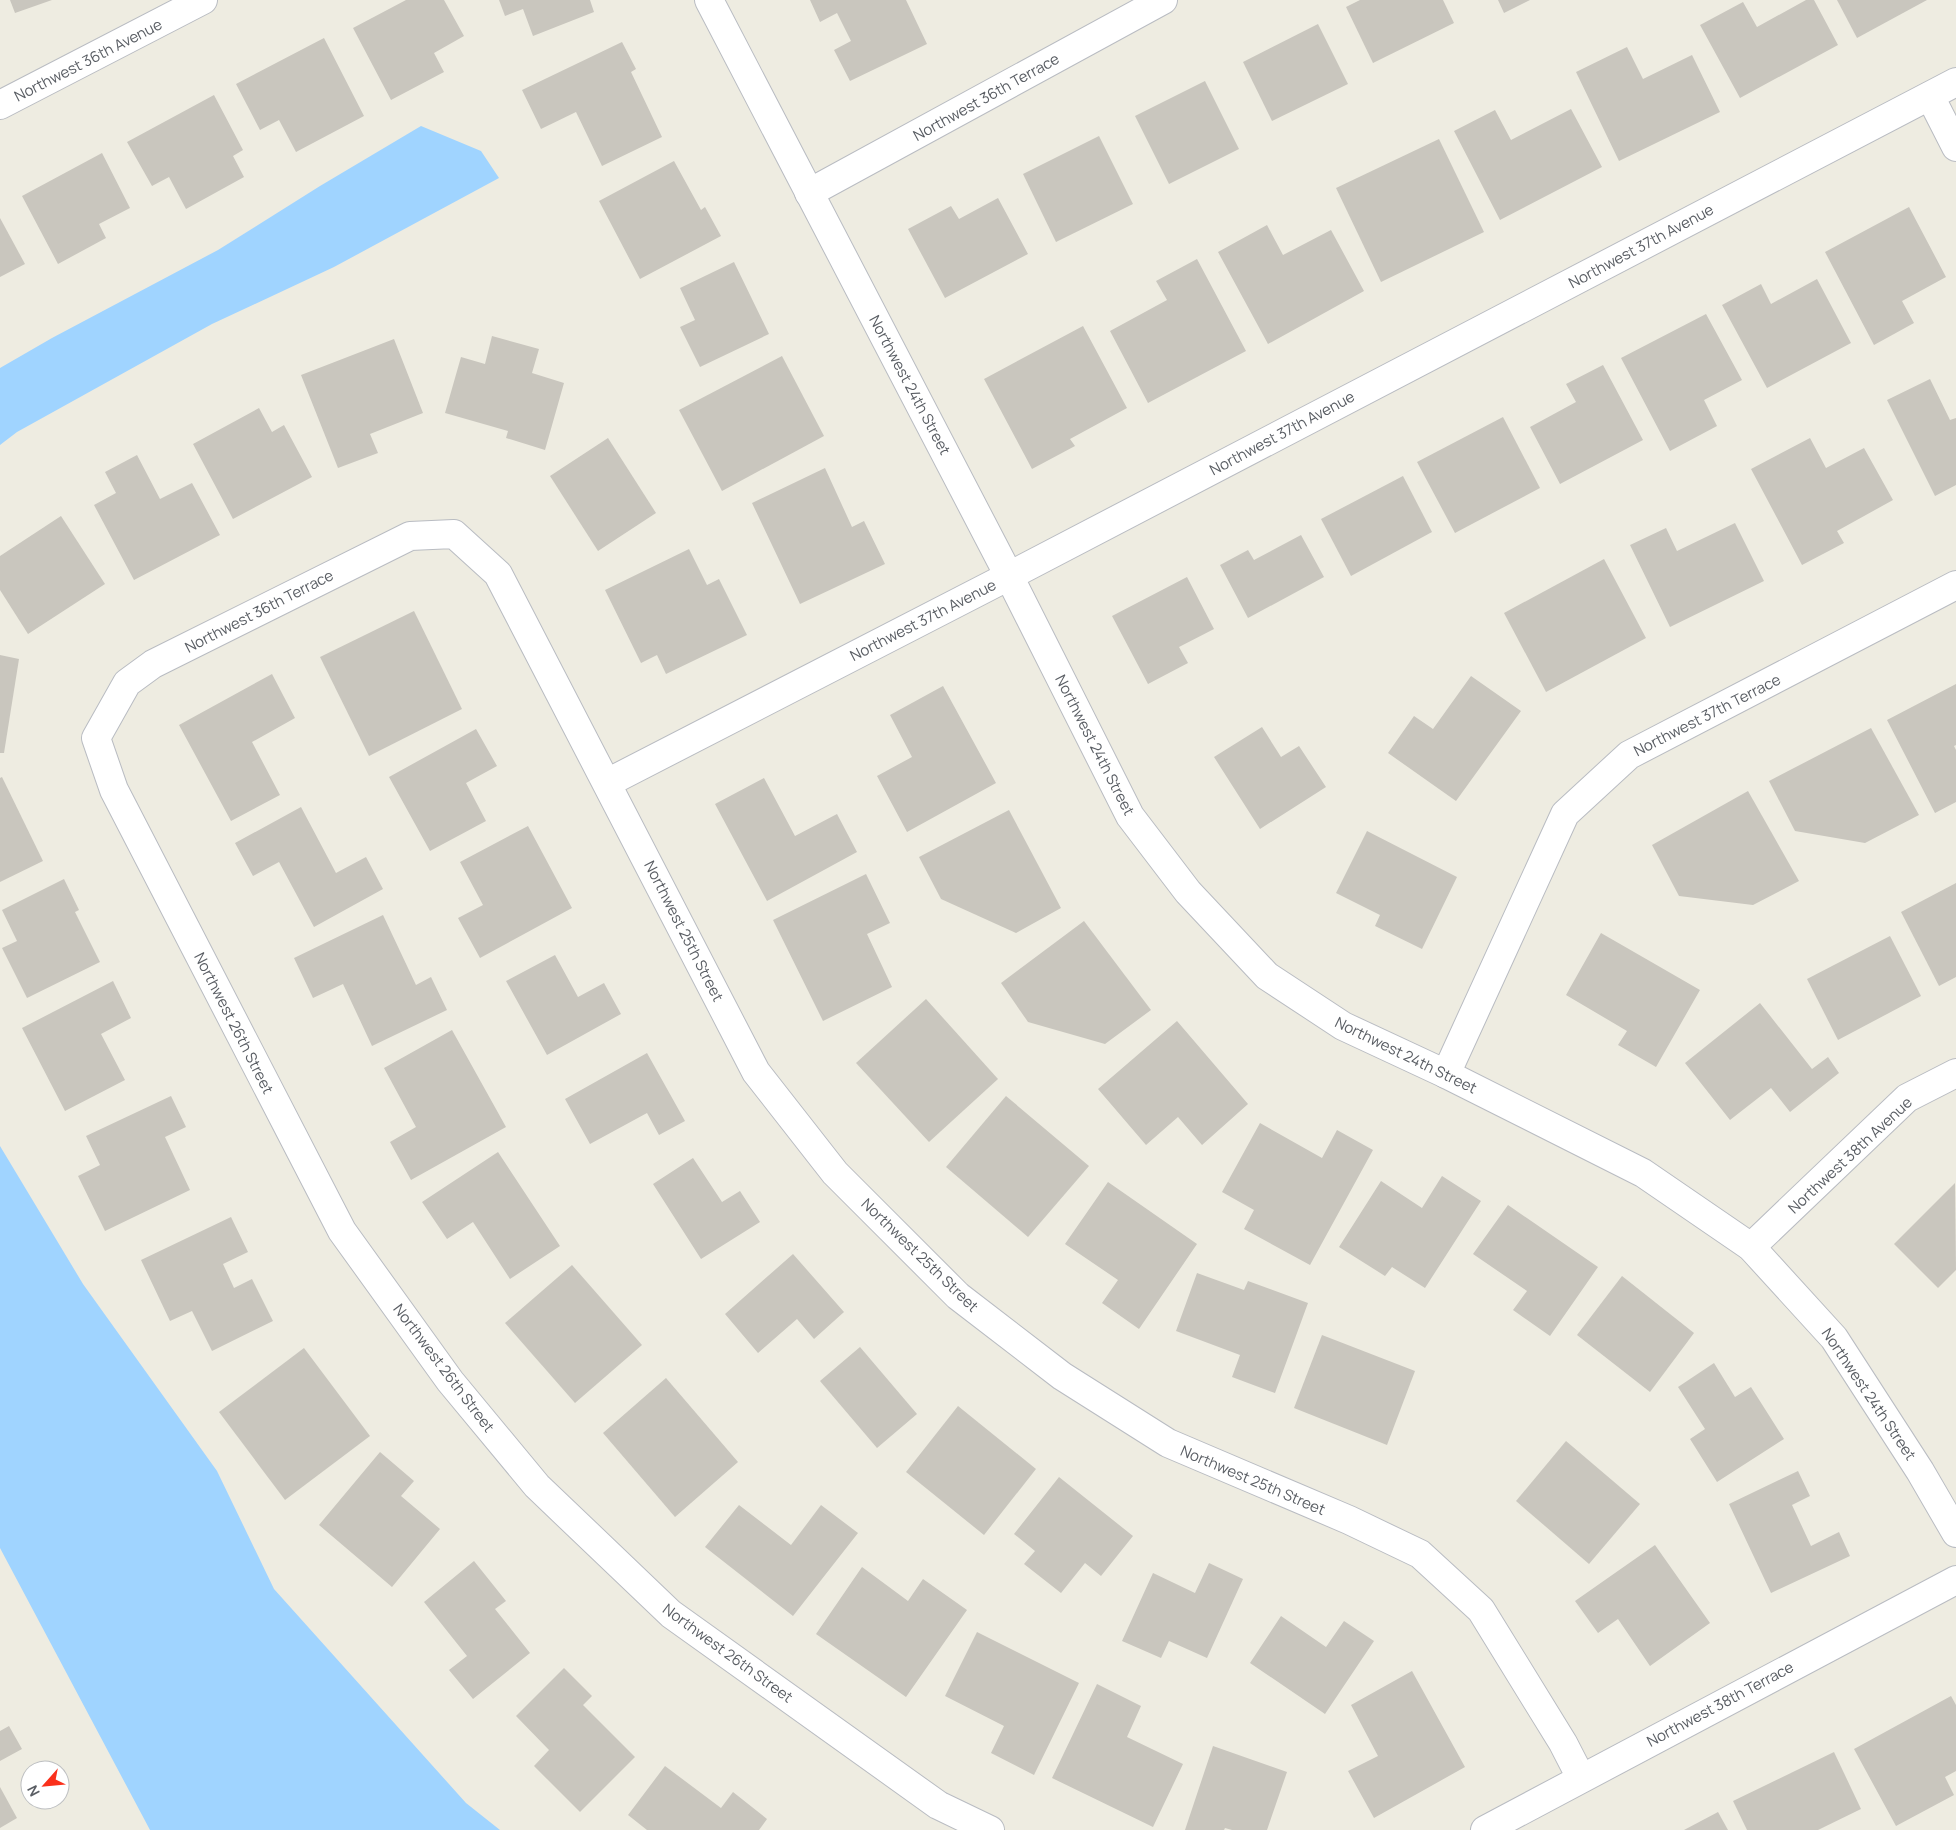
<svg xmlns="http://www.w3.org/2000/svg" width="1956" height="1830" viewBox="0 0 1956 1830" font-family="Manrope,sans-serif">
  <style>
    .water { fill: #a0d4ff }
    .building { fill: #c9c6be }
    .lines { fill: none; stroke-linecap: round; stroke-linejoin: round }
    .minor-casing { stroke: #b9bcc2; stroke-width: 30 }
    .minor { stroke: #fff; stroke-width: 28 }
    .labels { text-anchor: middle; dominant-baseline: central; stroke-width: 5; stroke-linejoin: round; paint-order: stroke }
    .street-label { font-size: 15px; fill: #5a5e64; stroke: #fff }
  </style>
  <rect width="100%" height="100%" fill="#eeece1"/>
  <!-- water -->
  <g class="water">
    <path d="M 421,126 L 481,151 L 499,178 L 334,267 L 212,324 L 17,432 L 0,445 L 0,368 L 52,338 L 218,250 L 320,186 Z"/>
    <path d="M 0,1146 L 83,1284 L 217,1471 L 274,1589 L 466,1803 L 500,1830 L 150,1830 L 0,1548 Z"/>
  </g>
  <!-- building -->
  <g class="building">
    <path d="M 10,0 L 52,0 L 15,13 Z"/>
    <path d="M 406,0 L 444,0 L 464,36 L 434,53 L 444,72 L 391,100 L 353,28 Z"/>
    <path d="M 499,0 L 590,0 L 594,12 L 533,36 L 523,9 L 505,16 Z"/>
    <path d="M 810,0 L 906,0 L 927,44 L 850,81 L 834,50 L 851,41 L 837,13 L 820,22 Z"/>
    <path d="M 1360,0 L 1443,0 L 1454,23 L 1373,63 L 1346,7 Z"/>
    <path d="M 1498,0 L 1530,0 L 1504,13 Z"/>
    <path d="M 1806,0 L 1814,0 L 1838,45 L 1740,98 L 1700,25 L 1743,2 L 1757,27 Z"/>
    <path d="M 1837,0 L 1927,0 L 1857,38 Z"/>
    <path d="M 1318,24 L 1348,84 L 1272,121 L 1243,62 Z"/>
    <path d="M 324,38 L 364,116 L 296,152 L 279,120 L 260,130 L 236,84 Z"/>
    <path d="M 622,42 L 636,69 L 631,72 L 662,137 L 602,166 L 576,112 L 541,129 L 522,90 Z"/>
    <path d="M 1627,47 L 1643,79 L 1692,55 L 1720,112 L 1619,161 L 1576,72 Z"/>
    <path d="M 1205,81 L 1239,149 L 1169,184 L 1135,116 Z"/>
    <path d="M 214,95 L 243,150 L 233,156 L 244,177 L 186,209 L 169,177 L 152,186 L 127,142 Z"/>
    <path d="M 1571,109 L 1602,167 L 1500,220 L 1454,131 L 1495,110 L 1511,140 Z"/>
    <path d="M 1099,136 L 1133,204 L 1056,242 L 1023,174 Z"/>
    <path d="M 1439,139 L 1484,232 L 1381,282 L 1336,188 Z"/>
    <path d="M 102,153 L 130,208 L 99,224 L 106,238 L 58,264 L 22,196 Z"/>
    <path d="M 674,161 L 701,210 L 705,207 L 721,236 L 640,279 L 599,201 Z"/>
    <path d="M 998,198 L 1028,254 L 945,298 L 908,229 L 951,206 L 959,219 Z"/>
    <path d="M 1909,207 L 1946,277 L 1902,301 L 1914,323 L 1874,345 L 1825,252 Z"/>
    <path d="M 0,218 L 25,264 L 0,277 Z"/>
    <path d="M 1267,225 L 1283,255 L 1331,230 L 1364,291 L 1268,344 L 1218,252 Z"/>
    <path d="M 1197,259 L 1246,351 L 1148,403 L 1110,331 L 1167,300 L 1156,281 Z"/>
    <path d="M 734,262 L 769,334 L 700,367 L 680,327 L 695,320 L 680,288 Z"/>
    <path d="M 1817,279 L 1851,343 L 1767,388 L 1722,305 L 1761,284 L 1771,304 Z"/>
    <path d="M 1706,314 L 1742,380 L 1704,400 L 1717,426 L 1670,451 L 1621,358 Z"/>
    <path d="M 1083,326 L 1127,408 L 1070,439 L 1075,446 L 1032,469 L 984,379 Z"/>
    <path d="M 492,336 L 539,349 L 532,373 L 564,383 L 545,450 L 506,438 L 508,431 L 445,413 L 461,357 L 485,364 Z"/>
    <path d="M 394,339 L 423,413 L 370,434 L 378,453 L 338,468 L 301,375 Z"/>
    <path d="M 782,356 L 824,436 L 722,491 L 679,410 Z"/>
    <path d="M 1603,365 L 1643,440 L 1560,484 L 1530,427 L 1576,402 L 1566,384 Z"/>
    <path d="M 1930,379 L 1950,420 L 1956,418 L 1956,485 L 1935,496 L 1887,400 Z"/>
    <path d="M 259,408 L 272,432 L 284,425 L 312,477 L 233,519 L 193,444 Z"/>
    <path d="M 1503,417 L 1540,488 L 1455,533 L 1417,462 Z"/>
    <path d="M 608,438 L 656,513 L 598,551 L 550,476 Z"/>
    <path d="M 1810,438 L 1826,468 L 1864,448 L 1893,500 L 1837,531 L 1844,543 L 1802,565 L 1751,469 Z"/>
    <path d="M 137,455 L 160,499 L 192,483 L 220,535 L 134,580 L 94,505 L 116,493 L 105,472 Z"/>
    <path d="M 825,468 L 852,527 L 864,521 L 885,564 L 800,604 L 752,503 Z"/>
    <path d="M 1403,476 L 1432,532 L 1351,576 L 1321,519 Z"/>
    <path d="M 61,516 L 105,584 L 28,634 L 0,590 L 0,556 Z"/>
    <path d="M 1735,523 L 1764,581 L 1670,627 L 1630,545 L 1666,528 L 1677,551 Z"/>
    <path d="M 1301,535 L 1324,577 L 1248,618 L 1220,565 L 1248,550 L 1254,560 Z"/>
    <path d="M 689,549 L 707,585 L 719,579 L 747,635 L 666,674 L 657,655 L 641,663 L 605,590 Z"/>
    <path d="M 1604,559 L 1646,638 L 1546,692 L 1504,613 Z"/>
    <path d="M 1187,577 L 1214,629 L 1179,647 L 1188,663 L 1148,684 L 1112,616 Z"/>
    <path d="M 414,611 L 462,709 L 369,756 L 320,657 Z"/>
    <path d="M 0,655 L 19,659 L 4,753 L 0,753 Z"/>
    <path d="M 272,674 L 295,718 L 252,742 L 280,795 L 231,821 L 179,725 Z"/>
    <path d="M 1471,676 L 1521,711 L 1456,801 L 1388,753 L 1414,716 L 1433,729 Z"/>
    <path d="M 1956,684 L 1956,745 L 1954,746 L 1956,750 L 1956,802 L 1935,813 L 1887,720 Z"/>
    <path d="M 943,686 L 996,783 L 907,832 L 877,776 L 912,757 L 890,715 Z"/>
    <path d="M 1262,727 L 1281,757 L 1299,746 L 1326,787 L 1260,829 L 1214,757 Z"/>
    <path d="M 1871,728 L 1919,815 L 1865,843 L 1795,831 L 1769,781 Z"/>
    <path d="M 476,729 L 497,766 L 466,783 L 486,821 L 430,851 L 389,777 Z"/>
    <path d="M 2,777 L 43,861 L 0,882 L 0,778 Z"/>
    <path d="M 764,778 L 795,836 L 837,814 L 857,852 L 767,901 L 715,804 Z"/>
    <path d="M 1748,791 L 1799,881 L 1753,905 L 1679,896 L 1652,845 Z"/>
    <path d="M 301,807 L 336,873 L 366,857 L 383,889 L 314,927 L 279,862 L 253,876 L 235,843 Z"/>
    <path d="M 1009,810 L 1061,908 L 1016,933 L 941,899 L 919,857 Z"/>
    <path d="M 528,826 L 572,908 L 480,958 L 458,918 L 483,905 L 460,862 Z"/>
    <path d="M 1367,831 L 1457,877 L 1422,949 L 1375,926 L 1380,915 L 1336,893 Z"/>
    <path d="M 866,874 L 890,923 L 867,934 L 892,987 L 823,1021 L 773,920 Z"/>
    <path d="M 64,879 L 79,910 L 75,912 L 100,962 L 27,998 L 2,948 L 17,941 L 2,910 Z"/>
    <path d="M 1956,883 L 1956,977 L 1939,986 L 1901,912 Z"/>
    <path d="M 383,915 L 416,985 L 431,977 L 447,1010 L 372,1046 L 343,984 L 313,998 L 294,958 Z"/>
    <path d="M 1084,921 L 1151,1010 L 1105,1044 L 1028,1022 L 1001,983 Z"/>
    <path d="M 1601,933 L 1700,990 L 1656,1067 L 1618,1045 L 1627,1031 L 1566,995 Z"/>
    <path d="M 1890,936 L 1921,996 L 1838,1040 L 1807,979 Z"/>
    <path d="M 555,955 L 578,997 L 604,983 L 621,1014 L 547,1055 L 506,981 Z"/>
    <path d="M 113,981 L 131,1018 L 101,1034 L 125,1080 L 65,1111 L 22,1028 Z"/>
    <path d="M 926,999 L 998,1079 L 929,1142 L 856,1063 Z"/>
    <path d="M 1760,1003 L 1812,1069 L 1828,1057 L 1839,1073 L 1790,1112 L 1771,1088 L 1730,1120 L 1685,1063 Z"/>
    <path d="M 1177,1021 L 1248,1104 L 1202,1145 L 1178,1117 L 1146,1145 L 1098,1089 Z"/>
    <path d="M 452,1030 L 506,1127 L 411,1180 L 390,1142 L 416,1127 L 384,1068 Z"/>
    <path d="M 647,1053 L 685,1121 L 659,1135 L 647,1113 L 590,1144 L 565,1099 Z"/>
    <path d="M 171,1096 L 186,1127 L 165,1137 L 190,1190 L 105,1231 L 78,1176 L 100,1165 L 86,1136 Z"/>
    <path d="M 1006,1096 L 1089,1166 L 1028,1237 L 946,1167 Z"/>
    <path d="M 1260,1123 L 1322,1158 L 1337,1130 L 1373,1150 L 1310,1265 L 1244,1229 L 1254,1210 L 1222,1192 Z"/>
    <path d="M 498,1152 L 560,1246 L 510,1279 L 473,1222 L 447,1239 L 422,1202 Z"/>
    <path d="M 693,1158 L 722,1202 L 740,1191 L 760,1222 L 701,1259 L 653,1184 Z"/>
    <path d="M 1442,1176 L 1481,1201 L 1425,1288 L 1392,1267 L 1385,1276 L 1339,1247 L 1381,1181 L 1422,1208 Z"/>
    <path d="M 1108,1182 L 1197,1244 L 1139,1329 L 1102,1303 L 1118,1280 L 1065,1244 Z"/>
    <path d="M 1955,1183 L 1956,1270 L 1938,1288 L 1894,1244 Z"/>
    <path d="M 1508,1205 L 1598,1267 L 1550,1336 L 1513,1310 L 1527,1291 L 1473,1254 Z"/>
    <path d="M 231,1217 L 248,1252 L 223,1264 L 234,1288 L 252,1279 L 273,1321 L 212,1351 L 192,1311 L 170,1321 L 141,1260 Z"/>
    <path d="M 793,1254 L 844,1312 L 814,1339 L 797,1319 L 758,1353 L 725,1314 Z"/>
    <path d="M 572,1265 L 642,1345 L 575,1403 L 505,1323 Z"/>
    <path d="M 1197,1273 L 1244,1290 L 1248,1281 L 1308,1303 L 1275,1393 L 1232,1377 L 1240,1355 L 1176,1331 Z"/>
    <path d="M 1622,1276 L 1694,1333 L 1650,1392 L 1577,1335 Z"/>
    <path d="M 1322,1335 L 1415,1371 L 1387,1445 L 1294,1408 Z"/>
    <path d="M 860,1347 L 917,1414 L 877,1448 L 820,1381 Z"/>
    <path d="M 304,1348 L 370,1436 L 285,1500 L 219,1412 Z"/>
    <path d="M 1714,1363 L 1735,1397 L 1751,1387 L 1784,1439 L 1717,1482 L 1690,1439 L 1705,1429 L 1678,1387 Z"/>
    <path d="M 666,1378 L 738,1462 L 675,1517 L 603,1433 Z"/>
    <path d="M 958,1406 L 1036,1469 L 984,1535 L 906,1472 Z"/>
    <path d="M 1566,1441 L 1640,1504 L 1589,1564 L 1516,1501 Z"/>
    <path d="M 380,1452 L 414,1481 L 401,1496 L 440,1529 L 392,1587 L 319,1525 Z"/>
    <path d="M 1798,1471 L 1810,1496 L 1792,1505 L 1811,1546 L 1839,1532 L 1850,1556 L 1771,1593 L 1729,1504 Z"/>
    <path d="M 1059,1477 L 1133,1536 L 1101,1576 L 1085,1563 L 1061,1593 L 1024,1564 L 1035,1551 L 1014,1534 Z"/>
    <path d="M 739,1505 L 791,1545 L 821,1505 L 858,1533 L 793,1616 L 705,1547 Z"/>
    <path d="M 1655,1545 L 1710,1623 L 1650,1666 L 1618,1619 L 1598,1633 L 1575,1601 Z"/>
    <path d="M 474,1561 L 506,1601 L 495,1609 L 530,1653 L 473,1699 L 449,1670 L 467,1656 L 424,1602 Z"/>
    <path d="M 1209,1563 L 1243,1579 L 1207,1658 L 1169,1641 L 1161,1658 L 1122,1641 L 1153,1573 L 1195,1593 Z"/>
    <path d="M 862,1567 L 908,1601 L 923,1579 L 967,1610 L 906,1697 L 816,1634 Z"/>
    <path d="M 1281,1616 L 1326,1647 L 1344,1621 L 1374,1641 L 1325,1714 L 1250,1663 Z"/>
    <path d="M 977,1632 L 1079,1683 L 1034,1775 L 991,1753 L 1004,1726 L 945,1696 Z"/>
    <path d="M 564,1668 L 592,1696 L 583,1705 L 635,1757 L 580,1812 L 534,1766 L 549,1750 L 516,1716 Z"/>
    <path d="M 1412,1671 L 1465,1767 L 1374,1818 L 1348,1771 L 1378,1756 L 1351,1705 Z"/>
    <path d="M 1097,1684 L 1141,1706 L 1127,1737 L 1183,1764 L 1153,1827 L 1052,1778 Z"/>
    <path d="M 1951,1696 L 1956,1705 L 1956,1771 L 1945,1777 L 1954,1795 L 1896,1826 L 1854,1749 Z"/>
    <path d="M 9,1726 L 22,1749 L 0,1761 L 0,1731 Z"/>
    <path d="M 1213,1746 L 1287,1772 L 1267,1830 L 1232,1830 L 1225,1828 L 1224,1830 L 1185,1830 Z"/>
    <path d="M 1834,1752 L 1861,1809 L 1818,1830 L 1747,1830 L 1733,1801 Z"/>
    <path d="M 665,1766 L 721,1808 L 733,1792 L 767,1819 L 759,1830 L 647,1830 L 628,1815 Z"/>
    <path d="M 0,1787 L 17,1818 L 0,1828 Z"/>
    <path d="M 1718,1812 L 1728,1830 L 1684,1830 Z"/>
  </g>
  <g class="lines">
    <defs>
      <g id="minor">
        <path d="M 709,0 L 1009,576 L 1130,816 L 1188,892 L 1267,976 L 1343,1026 L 1446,1074 L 1643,1173 L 1751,1247 L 1834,1338 L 1920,1471 L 1956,1533"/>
        <path d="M 1930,96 L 1956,147"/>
        <path d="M 0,105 L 203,0"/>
        <path d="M 809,193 L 1163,0"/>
        <path d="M 607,783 L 1009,576 L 1956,82"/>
        <path d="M 1446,1074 L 1565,814 L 1629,755 L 1956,585"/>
        <path d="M 1751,1247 L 1907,1098 L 1956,1073"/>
        <path d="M 990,1830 L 938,1805 L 671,1614 L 537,1486 L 450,1381 L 342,1231 L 114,790 L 96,738 L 127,683 L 153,664 L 410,536 L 454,534 L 498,574 L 756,1072 L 835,1173 L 958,1296 L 1062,1376 L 1168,1443 L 1349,1520 L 1420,1554 L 1481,1610 L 1563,1743 L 1581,1778"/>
        <path d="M 1485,1830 L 1956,1580"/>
      </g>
    </defs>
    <!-- minor casing -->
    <use href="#minor" class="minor-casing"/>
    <!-- minor -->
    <use href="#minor" class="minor"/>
  </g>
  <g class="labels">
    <!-- street labels -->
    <g class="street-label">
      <text transform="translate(88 60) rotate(-27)">Northwest 36th Avenue</text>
      <text transform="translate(986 97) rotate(-29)">Northwest 36th Terrace</text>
      <text transform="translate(1641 246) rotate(-28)">Northwest 37th Avenue</text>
      <text transform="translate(910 385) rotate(62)">Northwest 24th Street</text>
      <text transform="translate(1282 433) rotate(-28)">Northwest 37th Avenue</text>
      <text transform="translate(259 611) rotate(-27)">Northwest 36th Terrace</text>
      <text transform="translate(923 620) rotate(-27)">Northwest 37th Avenue</text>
      <text transform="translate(1707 715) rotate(-27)">Northwest 37th Terrace</text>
      <text transform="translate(1095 745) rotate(63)">Northwest 24th Street</text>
      <text transform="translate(684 931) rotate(63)">Northwest 25th Street</text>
      <text transform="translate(234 1023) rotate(63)">Northwest 26th Street</text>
      <text transform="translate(1406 1055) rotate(26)">Northwest 24th Street</text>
      <text transform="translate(1850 1155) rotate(-43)">Northwest 38th Avenue</text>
      <text transform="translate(920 1255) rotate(44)">Northwest 25th Street</text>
      <text transform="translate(444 1368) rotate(53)">Northwest 26th Street</text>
      <text transform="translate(1869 1394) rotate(56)">Northwest 24th Street</text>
      <text transform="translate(1253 1480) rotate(23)">Northwest 25th Street</text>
      <text transform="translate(728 1653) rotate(36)">Northwest 26th Street</text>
      <text transform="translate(1720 1704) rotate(-28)">Northwest 38th Terrace</text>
    </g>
  </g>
  <!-- north arrow -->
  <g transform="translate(45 1785) rotate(243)"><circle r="24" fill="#ffffff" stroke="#bdbfc1"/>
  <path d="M0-4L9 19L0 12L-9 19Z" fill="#fa301b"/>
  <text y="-8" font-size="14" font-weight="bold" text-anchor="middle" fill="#5a5e64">N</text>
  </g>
</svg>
